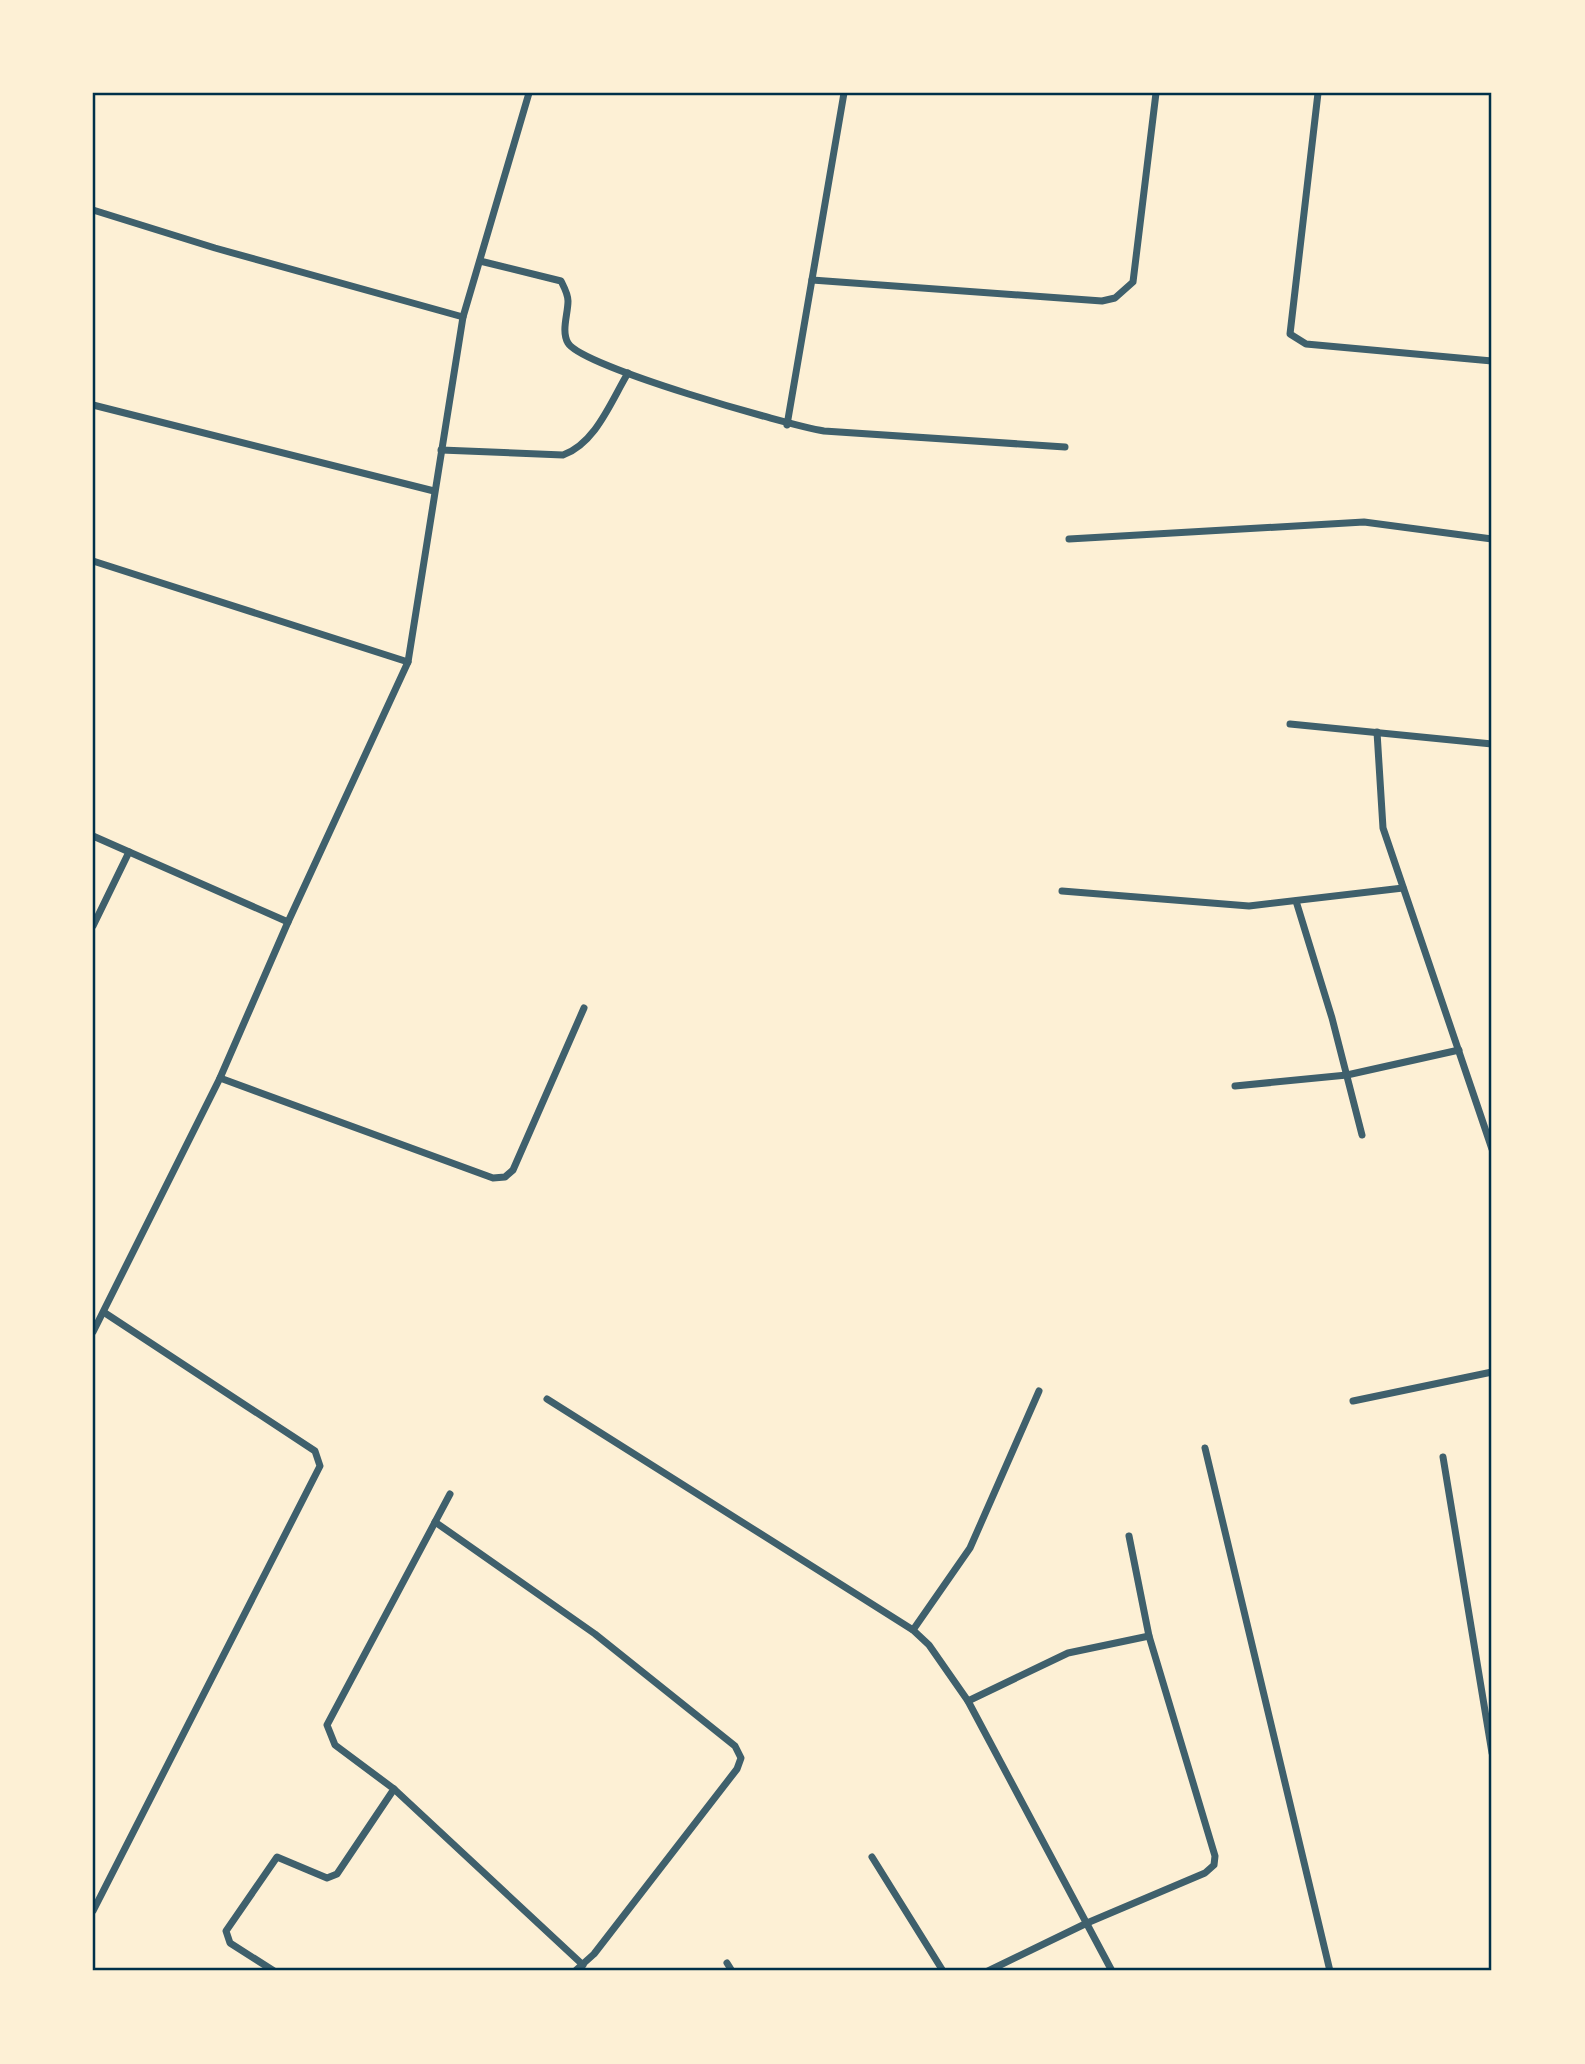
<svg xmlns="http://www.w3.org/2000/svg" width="1585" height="2064" viewBox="0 0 1585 2064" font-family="'Alegreya Sans',sans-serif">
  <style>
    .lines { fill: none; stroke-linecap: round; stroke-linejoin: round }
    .minor { stroke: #3f606c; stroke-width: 7 }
    .neatline { fill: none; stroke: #003049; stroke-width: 2.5 }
  </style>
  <rect width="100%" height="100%" fill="#fdf0d5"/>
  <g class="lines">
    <!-- minor -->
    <g class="minor">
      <path d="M 1318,93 L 1290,334 L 1306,344 L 1492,361"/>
      <path d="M 93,210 L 215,248 L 463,317"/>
      <path d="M 480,261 L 561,281 C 564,287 568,294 568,301 C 568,314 561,331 568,343 C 582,367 788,425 824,431 L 1065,447"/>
      <path d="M 812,280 L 1102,301 L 1115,298 L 1133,282 L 1156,93"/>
      <path d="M 93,405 L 434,491"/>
      <path d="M 787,425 L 844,93"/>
      <path d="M 441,450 L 563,455 C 596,443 611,401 628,373"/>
      <path d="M 1069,539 L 1364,522 L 1492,539"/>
      <path d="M 93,561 L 408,662"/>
      <path d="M 1290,724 L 1492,744"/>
      <path d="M 1377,732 L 1383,828 L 1492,1149"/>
      <path d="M 93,836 L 288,922"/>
      <path d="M 1062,891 L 1249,906 L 1403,888"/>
      <path d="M 1296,901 L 1332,1018 L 1362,1135"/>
      <path d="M 93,926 L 129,852"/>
      <path d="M 220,1078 L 493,1178 L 505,1177 L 513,1170 L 584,1008"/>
      <path d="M 1235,1086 L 1347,1075 L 1459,1050"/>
      <path d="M 93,1332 L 220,1078 L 288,922 L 408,662 L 463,317 L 529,93"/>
      <path d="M 547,1399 L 913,1630 L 929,1645 L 968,1701 L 1112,1971"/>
      <path d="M 1353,1401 L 1492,1372"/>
      <path d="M 1205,1448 L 1330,1971"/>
      <path d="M 1443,1457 L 1492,1753"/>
      <path d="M 435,1522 L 595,1634 L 735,1746 L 741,1758 L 737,1769 L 594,1954 L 575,1971"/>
      <path d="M 913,1630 L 970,1548 L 1039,1391"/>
      <path d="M 968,1701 L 1068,1653 L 1149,1636"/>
      <path d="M 394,1789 L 583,1965"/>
      <path d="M 872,1857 L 943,1971"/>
      <path d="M 93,1911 L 320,1466 L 315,1451 L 105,1313"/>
      <path d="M 727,1963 L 732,1971"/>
      <path d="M 274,1971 L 230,1943 L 226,1931 L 277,1857 L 327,1878 L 337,1874 L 394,1789 L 335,1745 L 327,1725 L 450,1494"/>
      <path d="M 988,1971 L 1087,1923 L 1205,1873 L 1214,1865 L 1215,1856 L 1149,1636 L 1129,1536"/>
    </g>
  </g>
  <!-- border -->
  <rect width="1585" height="2064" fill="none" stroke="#fdf0d5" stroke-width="189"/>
  <rect x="94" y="94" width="1396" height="1875" class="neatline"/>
</svg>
